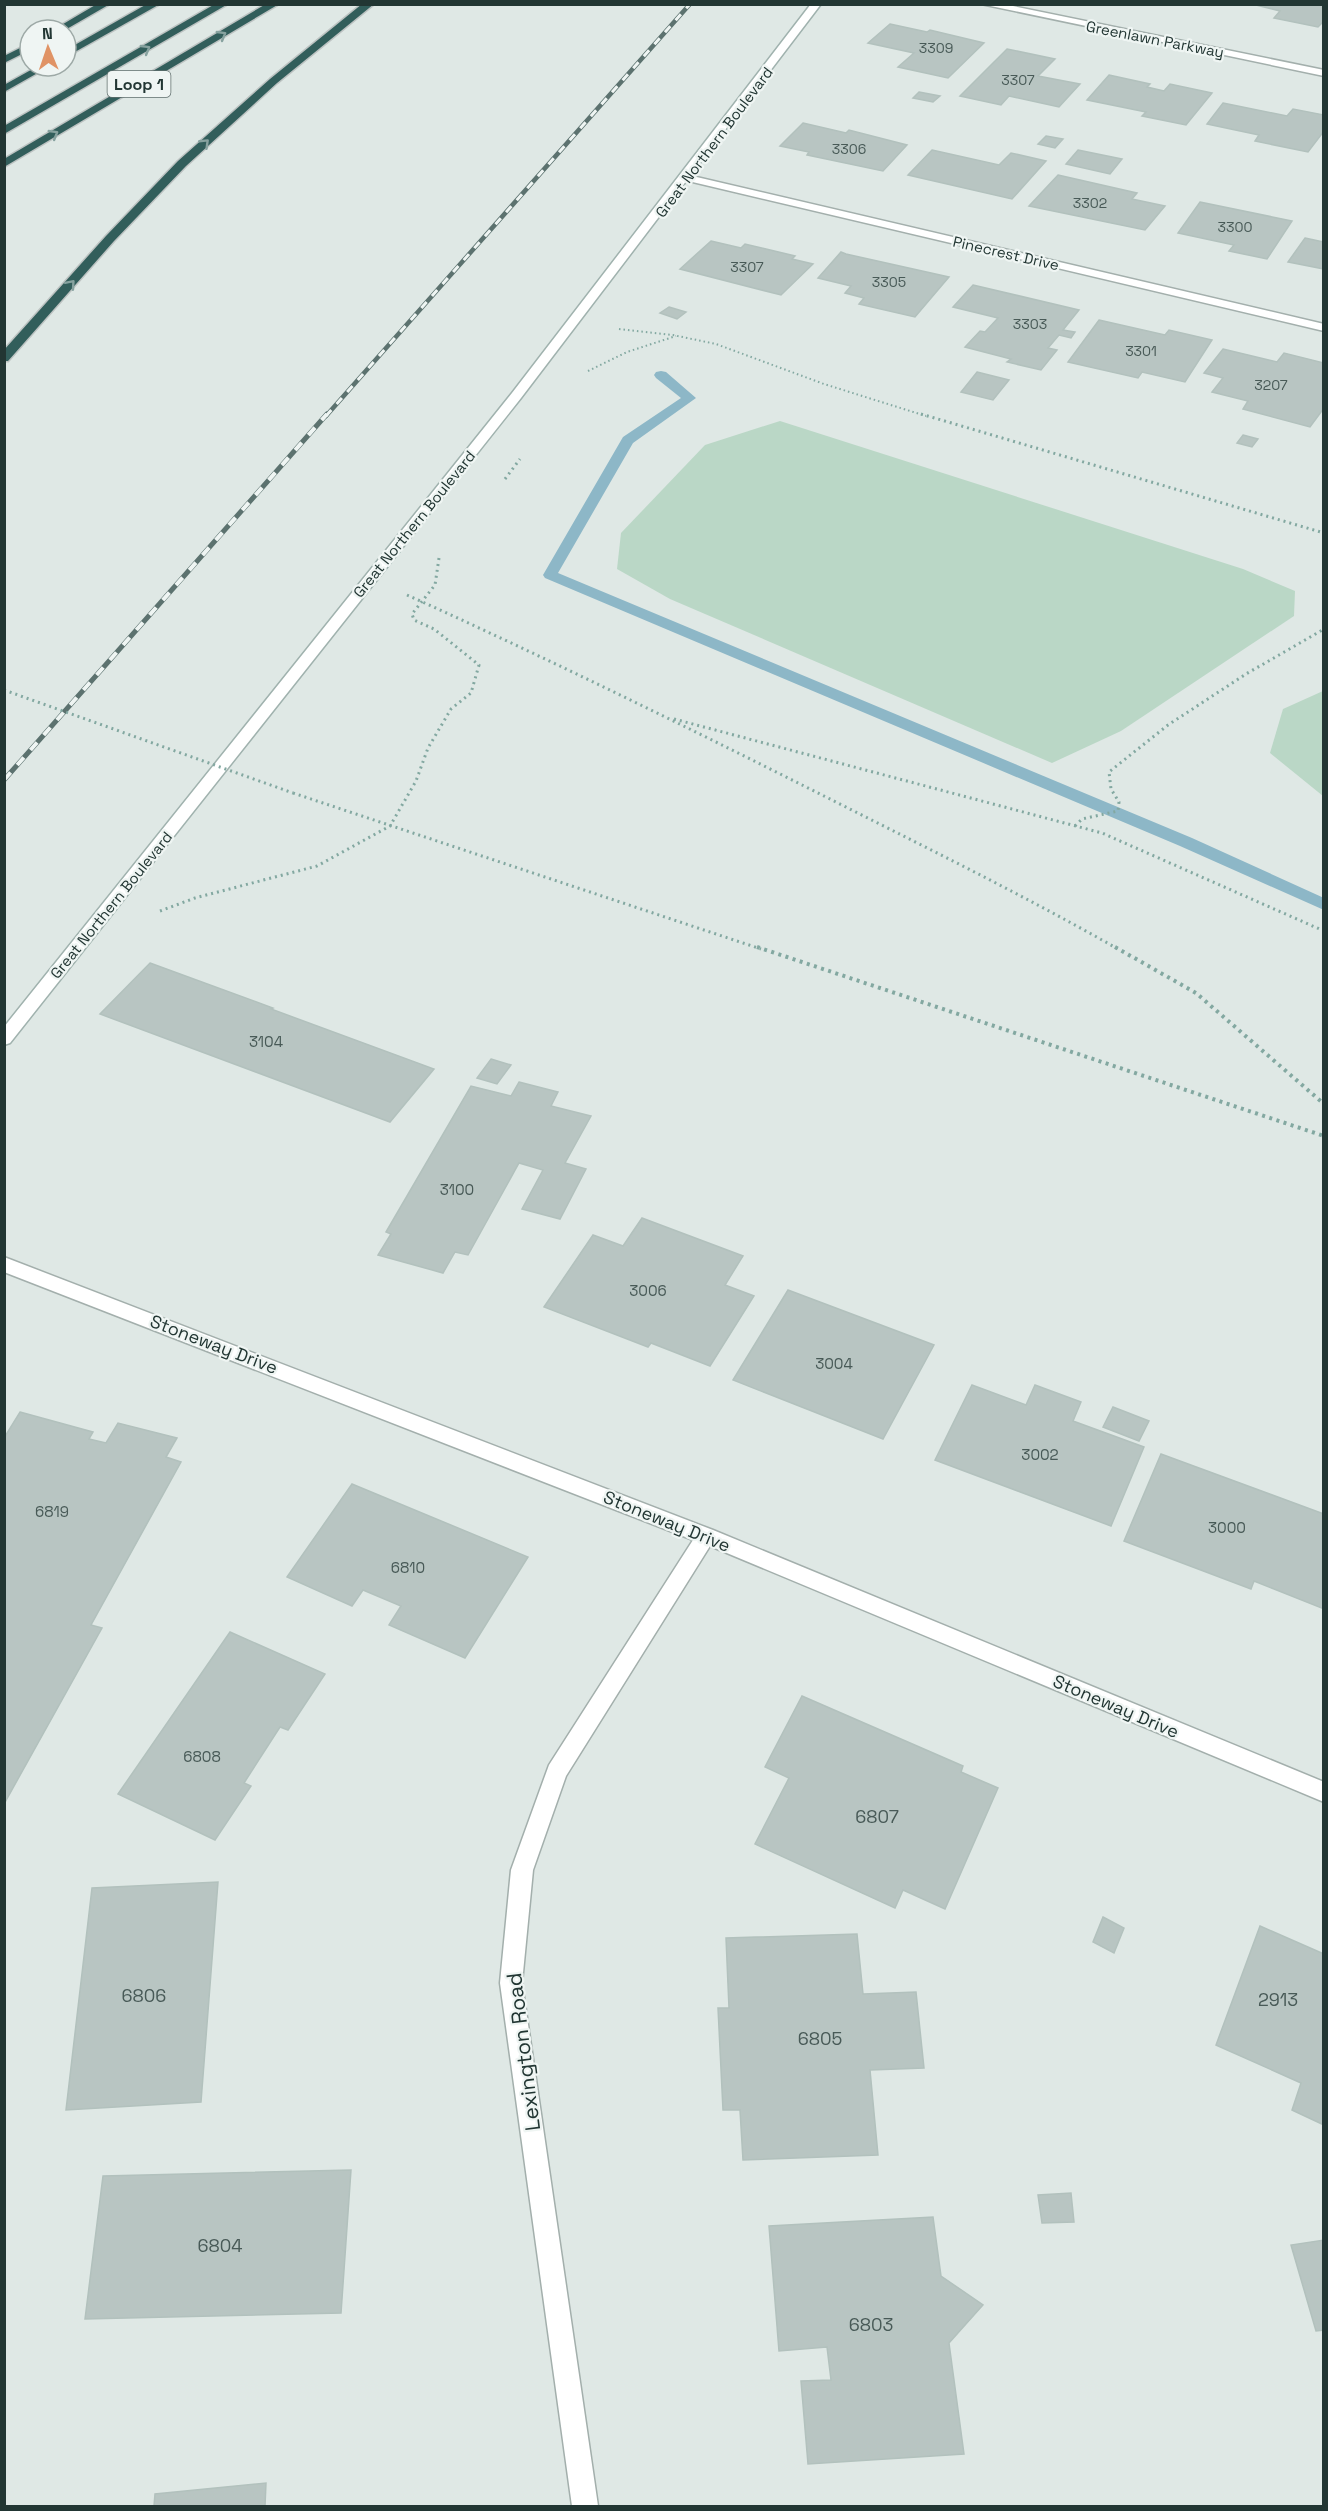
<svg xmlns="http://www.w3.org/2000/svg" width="1328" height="2511" viewBox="0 0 1328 2511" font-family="'Space Grotesk',sans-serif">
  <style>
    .green { fill: #bad7c6 }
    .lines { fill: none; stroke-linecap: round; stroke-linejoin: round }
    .stream { fill: #8db7c7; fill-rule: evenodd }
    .building { fill: #b8c5c2; stroke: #b2c1bd; stroke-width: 1.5 }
    .street-casing { stroke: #a3afac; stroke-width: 3 }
    .secondary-casing { stroke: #a0b2ae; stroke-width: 3 }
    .highway-casing { stroke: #bdc3c2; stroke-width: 3 }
    .path-far2 { stroke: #83a8a1; stroke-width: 2; stroke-dasharray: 1.5 3; stroke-linecap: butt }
    .path-far1 { stroke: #83a8a1; stroke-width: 3; stroke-dasharray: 2 4; stroke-linecap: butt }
    .path { stroke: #83a8a1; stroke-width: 4; stroke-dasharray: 3 4.5; stroke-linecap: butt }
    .street { fill: #fff; fill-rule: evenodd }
    .secondary { fill: #fff; fill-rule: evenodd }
    .highway { fill: #325e5b; fill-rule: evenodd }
    .rail-far1-casing { stroke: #5c726f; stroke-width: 4.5 }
    .rail-casing { stroke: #5c726f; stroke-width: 5 }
    .rail-far1 { stroke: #eff5f3; stroke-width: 3; stroke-dasharray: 8; stroke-linecap: butt }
    .rail { stroke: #eff5f3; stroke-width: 4; stroke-dasharray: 10; stroke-linecap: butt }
    .path-bridge { stroke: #83a8a1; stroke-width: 3; stroke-dasharray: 2 4; stroke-linecap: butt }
    .oneway { stroke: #87a29f }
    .labels { text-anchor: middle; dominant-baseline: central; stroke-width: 4.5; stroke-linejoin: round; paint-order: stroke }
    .far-number-label { font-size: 14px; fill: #485a57 }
    .far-street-label { font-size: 15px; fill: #223633; stroke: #eff5f3 }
    .number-label { font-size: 15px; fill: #485a57 }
    .shield { fill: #eff5f3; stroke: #606f6d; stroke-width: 1.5 }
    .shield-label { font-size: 16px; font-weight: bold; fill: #223633 }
    .street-label { font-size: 18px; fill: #223633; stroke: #eff5f3 }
    .near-number-label { font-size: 18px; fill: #485a57 }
    .near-street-label { font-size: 21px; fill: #223633; stroke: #eff5f3 }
  </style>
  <rect width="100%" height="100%" fill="#dfe8e5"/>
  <!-- green -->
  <g class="green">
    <path d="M 780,421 L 1243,569 L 1295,591 L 1294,616 L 1121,731 L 1052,763 L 670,599 L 617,569 L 621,533 L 705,445 Z"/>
    <path d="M 1323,691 L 1323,796 L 1270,753 L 1283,709 Z"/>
  </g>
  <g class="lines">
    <!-- stream -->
    <path class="stream" d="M 661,371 L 666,372 L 696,398 L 633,443 L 558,573 L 1192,838 L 1324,898 L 1324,910 L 1180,846 L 545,578 L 543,575 L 623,437 L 681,398 L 656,378 L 654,375 L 656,372 Z"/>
  </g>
  <!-- building -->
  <g class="building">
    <path d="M 1252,4 L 1324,4 L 1324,21 L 1318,27 L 1274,18 L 1280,11 Z"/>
    <path d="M 890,24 L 927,32 L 930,30 L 984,43 L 948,78 L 898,67 L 914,53 L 868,43 Z"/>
    <path d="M 1007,49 L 1055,59 L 1038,76 L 1080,84 L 1059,107 L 1009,96 L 1001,105 L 960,96 Z"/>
    <path d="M 1109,75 L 1150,84 L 1147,87 L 1164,91 L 1170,84 L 1212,93 L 1186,125 L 1142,116 L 1146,112 L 1087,100 Z"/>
    <path d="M 919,92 L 940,96 L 933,102 L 913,98 Z"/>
    <path d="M 1223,103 L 1287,116 L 1293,109 L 1324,115 L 1324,131 L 1308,152 L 1255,141 L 1259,135 L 1207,124 Z"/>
    <path d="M 803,123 L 846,133 L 849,130 L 907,145 L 883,171 L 807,155 L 809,152 L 780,146 Z"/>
    <path d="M 1046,136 L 1063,139 L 1055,148 L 1038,144 Z"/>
    <path d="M 932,150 L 999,165 L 1011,153 L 1046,161 L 1012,199 L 908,175 Z"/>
    <path d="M 1078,150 L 1122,159 L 1110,174 L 1066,164 Z"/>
    <path d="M 1058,175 L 1137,193 L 1132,199 L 1165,206 L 1145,230 L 1029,206 Z"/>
    <path d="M 1200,202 L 1292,221 L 1267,259 L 1229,251 L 1234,245 L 1178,233 Z"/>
    <path d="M 1305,238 L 1324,242 L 1324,269 L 1288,262 Z"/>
    <path d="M 711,241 L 741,248 L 745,244 L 795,256 L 792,259 L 813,264 L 781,295 L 680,269 Z"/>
    <path d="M 841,252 L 846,254 L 949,277 L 915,317 L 859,304 L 864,298 L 845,293 L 851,286 L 818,278 Z"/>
    <path d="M 973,285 L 1079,310 L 1063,330 L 1075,332 L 1071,338 L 1059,335 L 1048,348 L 1057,350 L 1041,370 L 1007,362 L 1011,359 L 965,347 L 980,331 L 985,332 L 998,318 L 953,307 Z"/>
    <path d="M 669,307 L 686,312 L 677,319 L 660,313 Z"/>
    <path d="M 1099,320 L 1165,335 L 1169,330 L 1212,340 L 1185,382 L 1142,372 L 1138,378 L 1068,362 Z"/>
    <path d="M 1223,349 L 1277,362 L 1284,353 L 1324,363 L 1324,408 L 1310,427 L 1243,409 L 1248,401 L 1212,392 L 1223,378 L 1204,373 Z"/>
    <path d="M 977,372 L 1009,380 L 993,400 L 961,392 Z"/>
    <path d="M 1243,435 L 1258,439 L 1252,447 L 1237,443 Z"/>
    <path d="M 150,963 L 273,1008 L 271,1009 L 434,1069 L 390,1122 L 100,1014 Z"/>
    <path d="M 491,1059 L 511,1065 L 497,1084 L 477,1078 Z"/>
    <path d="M 519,1082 L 558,1092 L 551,1106 L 591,1116 L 565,1163 L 586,1169 L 560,1219 L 522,1209 L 543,1170 L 519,1163 L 468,1255 L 455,1252 L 443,1273 L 378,1255 L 391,1234 L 386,1232 L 471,1086 L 511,1096 Z"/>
    <path d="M 642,1218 L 743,1256 L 725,1285 L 754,1296 L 710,1366 L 651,1343 L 648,1347 L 544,1307 L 593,1235 L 623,1246 Z"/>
    <path d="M 788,1290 L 934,1345 L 883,1439 L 733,1380 Z"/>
    <path d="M 972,1385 L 1026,1405 L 1035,1385 L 1081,1402 L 1073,1421 L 1144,1447 L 1111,1526 L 935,1460 Z"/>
    <path d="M 1113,1407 L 1149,1421 L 1139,1441 L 1103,1427 Z"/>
    <path d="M 20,1412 L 93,1432 L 89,1439 L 106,1443 L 118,1423 L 177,1438 L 166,1457 L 181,1462 L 91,1625 L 102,1628 L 4,1804 L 4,1438 Z"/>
    <path d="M 1161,1454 L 1324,1514 L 1324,1609 L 1254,1581 L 1251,1589 L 1124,1541 Z"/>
    <path d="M 352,1484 L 528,1557 L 465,1658 L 389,1625 L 401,1606 L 363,1590 L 352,1606 L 287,1577 Z"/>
    <path d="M 230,1632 L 325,1674 L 288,1730 L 280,1727 L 244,1783 L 251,1786 L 215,1840 L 118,1794 Z"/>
    <path d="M 802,1696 L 963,1766 L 961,1772 L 998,1788 L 945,1909 L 903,1890 L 895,1908 L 755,1844 L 789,1778 L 765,1767 Z"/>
    <path d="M 218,1882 L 201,2102 L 66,2110 L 92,1888 Z"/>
    <path d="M 1103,1917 L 1124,1928 L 1114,1953 L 1093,1942 Z"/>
    <path d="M 1260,1926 L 1324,1954 L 1324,2125 L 1292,2110 L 1301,2083 L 1216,2045 Z"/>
    <path d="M 857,1934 L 863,1994 L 916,1992 L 924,2068 L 870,2070 L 878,2155 L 743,2160 L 740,2110 L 723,2110 L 718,2008 L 729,2008 L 726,1938 Z"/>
    <path d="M 351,2170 L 341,2313 L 85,2319 L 103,2176 Z"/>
    <path d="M 1071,2193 L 1074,2222 L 1042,2223 L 1038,2195 Z"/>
    <path d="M 933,2217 L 941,2276 L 983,2305 L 949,2343 L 964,2454 L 808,2464 L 801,2381 L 831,2380 L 827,2347 L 779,2351 L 769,2226 Z"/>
    <path d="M 1324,2240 L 1324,2330 L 1316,2331 L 1291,2245 Z"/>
    <path d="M 266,2483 L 265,2506 L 154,2506 L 155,2494 Z"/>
  </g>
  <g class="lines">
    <defs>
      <g id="street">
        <path d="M 981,4 L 1003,4 L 1324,70 L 1324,76 Z"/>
        <path d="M 688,175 L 1324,324 L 1324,331 L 684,180 L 684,176 Z"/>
        <path d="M 4,1257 L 713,1530 L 1324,1782 L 1324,1802 L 710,1546 L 566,1776 L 533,1870 L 522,1983 L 598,2506 L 572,2506 L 500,1983 L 511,1870 L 549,1765 L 693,1540 L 4,1272 Z"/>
      </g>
      <path id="secondary" d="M 811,4 L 821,4 L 521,398 L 10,1043 L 4,1045 L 4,1027 L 512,393 Z"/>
      <g id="highway">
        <path d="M 97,4 L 110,4 L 65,30 L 53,30 Z"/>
        <path d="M 147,4 L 160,4 L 66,57 L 66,50 Z"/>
        <path d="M 215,4 L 228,4 L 4,134 L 4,126 Z"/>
        <path d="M 266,4 L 279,4 L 4,167 L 4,159 Z"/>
        <path d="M 362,4 L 374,4 L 277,83 L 186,166 L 114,241 L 8,361 L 4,361 L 4,350 L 106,236 L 178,161 L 270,79 Z"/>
        <path d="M 30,43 L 30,50 L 4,63 L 4,56 Z"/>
        <path d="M 38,66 L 50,66 L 4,92 L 4,85 Z"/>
      </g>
    </defs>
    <!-- street casing -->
    <use href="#street" class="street-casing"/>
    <!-- secondary casing -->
    <use href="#secondary" class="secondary-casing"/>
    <!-- highway casing -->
    <use href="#highway" class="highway-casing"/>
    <!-- path-far2 -->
    <g class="path-far2">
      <path d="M 619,329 L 673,335 L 716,344 L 824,384 L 926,416"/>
      <path d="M 588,371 L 627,352 L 676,336"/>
    </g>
    <!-- path-far1 -->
    <g class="path-far1">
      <path d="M 921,414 L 1324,533"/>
      <path d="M 505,479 L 520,459"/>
      <path d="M 407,595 C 549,659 689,728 828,798 C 925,847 1023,895 1118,949"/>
      <path d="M 674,719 L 1102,833 L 1324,931"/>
      <path d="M 293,793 L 761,949"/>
      <path d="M 1075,826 L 1082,819 L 1118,811 L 1119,802 L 1111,789 L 1109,772 L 1168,725 L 1246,674 L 1324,629"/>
      <path d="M 160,911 L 195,898 L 317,866 L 390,826 L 416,781 L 428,748 L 451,709 L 471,693 L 479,665 L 434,629 L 414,620 L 412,614 L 435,585 L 439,558"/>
    </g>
    <!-- path -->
    <g class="path">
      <path d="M 757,947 L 1324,1136"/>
      <path d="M 1115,947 L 1196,993 L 1324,1104"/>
    </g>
    <!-- street -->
    <use href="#street" class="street"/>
    <!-- secondary -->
    <use href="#secondary" class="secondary"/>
    <!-- highway -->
    <use href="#highway" class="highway"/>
    <defs>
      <path id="rail-far1" d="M 326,416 L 690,4"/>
      <path id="rail" d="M 4,780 L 327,414"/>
    </defs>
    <!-- rail-far1 casing -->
    <use href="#rail-far1" class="rail-far1-casing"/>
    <!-- rail casing -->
    <use href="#rail" class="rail-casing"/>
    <!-- rail-far1 -->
    <use href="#rail-far1" class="rail-far1"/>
    <!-- rail -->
    <use href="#rail" class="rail"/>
    <!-- path-bridge -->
    <path class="path-bridge" d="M 4,690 L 293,793"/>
  </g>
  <!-- one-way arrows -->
  <defs><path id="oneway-chevron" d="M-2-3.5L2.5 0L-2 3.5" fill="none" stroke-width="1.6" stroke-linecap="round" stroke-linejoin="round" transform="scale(1.5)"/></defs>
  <g class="oneway">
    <use href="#oneway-chevron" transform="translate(222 35) rotate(-30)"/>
    <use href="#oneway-chevron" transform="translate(146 49) rotate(-30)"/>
    <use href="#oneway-chevron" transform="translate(54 134) rotate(-31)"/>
    <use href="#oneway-chevron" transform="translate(205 143) rotate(-44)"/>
    <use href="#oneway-chevron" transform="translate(71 284) rotate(-49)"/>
  </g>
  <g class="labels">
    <!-- far-number labels -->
    <g class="far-number-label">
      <text x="936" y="48">3309</text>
      <text x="1018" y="80">3307</text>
      <text x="849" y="149">3306</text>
      <text x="1090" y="203">3302</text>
      <text x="1235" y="227">3300</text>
      <text x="747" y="267">3307</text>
      <text x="889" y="282">3305</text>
      <text x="1030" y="324">3303</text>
      <text x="1141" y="351">3301</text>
      <text x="1271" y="385">3207</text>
    </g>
    <!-- far-street labels -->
    <g class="far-street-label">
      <text transform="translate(1155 39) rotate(11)">Greenlawn Parkway</text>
      <text transform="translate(714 142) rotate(-53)">Great Northern Boulevard</text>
      <text transform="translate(1006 253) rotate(13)">Pinecrest Drive</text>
      <text transform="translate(414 524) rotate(-51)">Great Northern Boulevard</text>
      <text transform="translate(111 905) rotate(-51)">Great Northern Boulevard</text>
    </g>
    <!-- number labels -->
    <g class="number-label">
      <text x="266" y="1041">3104</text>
      <text x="457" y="1189">3100</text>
      <text x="648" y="1290">3006</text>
      <text x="834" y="1363">3004</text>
      <text x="1040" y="1454">3002</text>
      <text x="52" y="1511">6819</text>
      <text x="1227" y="1527">3000</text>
      <text x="408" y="1567">6810</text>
      <text x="202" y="1756">6808</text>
    </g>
    <!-- shield labels -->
    <rect class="shield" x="107.5" y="71" width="63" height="26" rx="4.5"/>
    <g class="shield-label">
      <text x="139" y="84">Loop 1</text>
    </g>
    <!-- street labels -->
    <g class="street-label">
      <text transform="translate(214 1344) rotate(21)">Stoneway Drive</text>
      <text transform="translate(667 1521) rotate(22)">Stoneway Drive</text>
      <text transform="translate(1116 1706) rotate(23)">Stoneway Drive</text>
    </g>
    <!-- near-number labels -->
    <g class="near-number-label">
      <text x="877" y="1816">6807</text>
      <text x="144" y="1995">6806</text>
      <text x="1278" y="1999">2913</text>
      <text x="820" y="2038">6805</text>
      <text x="220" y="2245">6804</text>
      <text x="871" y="2324">6803</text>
    </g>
    <!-- near-street labels -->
    <g class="near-street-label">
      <text transform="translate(523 2052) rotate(-97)">Lexington Road</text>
    </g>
  </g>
  <!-- border -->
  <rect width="1328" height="2511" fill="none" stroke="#223633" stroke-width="12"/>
  <!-- north arrow -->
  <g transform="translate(48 48) rotate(358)"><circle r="28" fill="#eff5f3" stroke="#9da9a6" stroke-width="1.5"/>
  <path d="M0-4.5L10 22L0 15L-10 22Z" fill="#e09365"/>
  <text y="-9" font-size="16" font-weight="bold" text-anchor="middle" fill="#223633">N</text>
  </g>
</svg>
